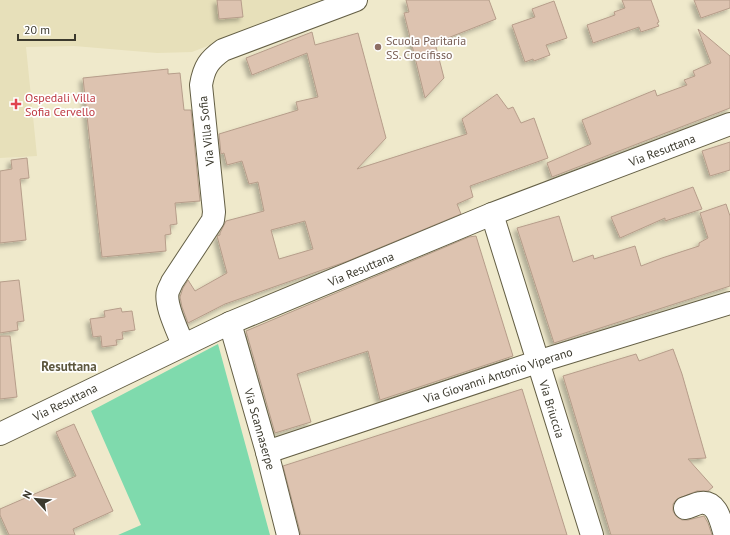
<svg xmlns="http://www.w3.org/2000/svg" width="730" height="535" viewBox="0 0 730 535" font-family="'PT Sans',sans-serif">
  <style>
    .built { fill: #e7e0ba }
    .green { fill: #7fdaad }
    .building { fill: #ddc3b0; stroke: #b69d8a; fill-rule: evenodd; filter: url(#shadow) }
    .lines { fill: none; stroke-linecap: round; stroke-linejoin: round }
    .minor-casing { stroke: #645f45; stroke-width: 24 }
    .minor { stroke: #fff; stroke-width: 22 }
    .education-dot { fill: #8d6e63; stroke: #fff; stroke-width: 1.5 }
    .health-dot { fill: #e0444e; stroke: #fff; stroke-width: 1.5 }
    .labels { text-anchor: middle; dominant-baseline: central; stroke-width: 3.5; stroke-linejoin: round; paint-order: stroke }
    .education-label { font-size: 12px; fill: #785e54; stroke: #fff; text-anchor: start }
    .health-label { font-size: 12px; fill: #be3a42; stroke: #fff; text-anchor: start }
    .street-label { font-size: 12px; fill: #3b392d; stroke: #fff }
    .neighbourhood-label { font-size: 13px; font-weight: bold; fill: #5d573e; stroke: #fff }
  </style>
  <defs>
    <filter id="shadow"><feDropShadow dx="-3.5" dy="3.5" stdDeviation="2" flood-color="#0004"/></filter>
  </defs>
  <rect width="100%" height="100%" fill="#efe9cb"/>
  <!-- built -->
  <path class="built" d="M 0,0 L 325,0 L 192,52 L 157,53 L 74,46 L 26,47 L 37,156 L 0,158 Z"/>
  <!-- green -->
  <path class="green" d="M 218,344 L 270,535 L 118,535 L 141,525 L 91,411 Z"/>
  <!-- building -->
  <g class="building">
    <path d="M 217,0 L 241,0 L 243,17 L 219,19 Z"/>
    <path d="M 406,0 L 489,0 L 496,19 L 435,43 L 444,78 L 425,98 L 404,13 L 409,12 Z"/>
    <path d="M 622,0 L 651,0 L 659,22 L 657,23 L 659,26 L 641,32 L 639,27 L 593,43 L 587,25 L 615,15 L 614,12 L 625,8 Z"/>
    <path d="M 694,0 L 730,0 L 730,8 L 701,18 Z"/>
    <path d="M 554,1 L 567,38 L 546,45 L 550,55 L 534,61 L 533,59 L 525,62 L 512,25 L 535,17 L 532,9 Z"/>
    <path d="M 698,29 L 730,56 L 730,108 L 552,177 L 547,163 L 591,144 L 582,120 L 655,90 L 657,96 L 687,85 L 684,80 L 695,76 L 693,71 L 711,63 Z"/>
    <path d="M 312,32 L 315,45 L 358,33 L 386,138 L 357,169 L 467,134 L 462,119 L 497,94 L 508,109 L 513,107 L 521,123 L 534,118 L 548,158 L 470,186 L 473,197 L 457,204 L 461,214 L 348,261 L 225,304 L 188,323 L 182,307 L 180,297 L 183,288 L 188,280 L 195,291 L 227,273 L 217,236 L 220,235 L 220,233 L 226,221 L 264,211 L 258,182 L 249,184 L 242,161 L 227,165 L 224,153 L 221,154 L 219,134 L 298,110 L 296,102 L 318,97 L 307,53 L 252,75 L 246,58 ZM 305,221 L 313,249 L 279,259 L 271,230 Z"/>
    <path d="M 168,69 L 168,74 L 180,73 L 184,110 L 191,110 L 200,201 L 175,203 L 177,224 L 170,225 L 171,234 L 165,235 L 166,251 L 102,257 L 83,78 Z"/>
    <path d="M 730,142 L 730,170 L 710,176 L 702,151 Z"/>
    <path d="M 27,158 L 29,178 L 20,179 L 26,240 L 0,243 L 0,171 L 12,169 L 11,160 Z"/>
    <path d="M 693,187 L 702,209 L 665,221 L 665,218 L 620,238 L 611,217 Z"/>
    <path d="M 726,204 L 730,216 L 730,286 L 554,343 L 517,228 L 559,216 L 573,262 L 593,255 L 594,259 L 635,246 L 641,266 L 662,258 L 699,246 L 699,243 L 708,238 L 700,213 Z"/>
    <path d="M 476,236 L 513,356 L 380,400 L 368,351 L 297,374 L 311,422 L 275,433 L 246,331 L 469,237 Z"/>
    <path d="M 19,280 L 24,321 L 17,322 L 18,330 L 0,333 L 0,282 Z"/>
    <path d="M 121,308 L 122,312 L 132,311 L 135,330 L 122,332 L 123,339 L 116,340 L 117,345 L 102,347 L 101,336 L 93,337 L 90,319 L 105,317 L 104,311 Z"/>
    <path d="M 0,336 L 10,336 L 17,397 L 0,399 Z"/>
    <path d="M 673,349 L 682,374 L 706,458 L 688,459 L 713,487 L 708,491 L 697,491 L 677,499 L 673,504 L 673,511 L 676,516 L 682,520 L 688,520 L 704,516 L 708,523 L 712,535 L 611,535 L 563,376 L 636,354 L 639,361 Z"/>
    <path d="M 522,389 L 567,535 L 301,535 L 283,466 Z"/>
    <path d="M 74,424 L 113,511 L 73,529 L 75,535 L 9,535 L 0,515 L 0,509 L 76,476 L 56,432 Z"/>
  </g>
  <g class="lines">
    <defs>
      <g id="minor">
        <path d="M 492,214 L 592,535"/>
        <path d="M 230,323 L 267,452 L 288,535"/>
        <path d="M 183,345 C 178,331 164,304 168,291 C 169,288 171,285 172,282 L 213,220 L 214,212 L 201,85 C 204,67 209,60 223,50 L 356,0"/>
        <path d="M 0,434 L 230,323 L 492,214 L 730,124"/>
        <path d="M 267,452 L 537,362 L 730,303"/>
        <path d="M 685,508 C 690,507 695,504 700,503 C 718,500 721,523 725,535"/>
      </g>
    </defs>
    <!-- minor casing -->
    <use href="#minor" class="minor-casing"/>
    <!-- minor -->
    <use href="#minor" class="minor"/>
  </g>
  <!-- markers -->
  <circle class="education-dot" cx="378" cy="47" r="4"/>
  <path class="health-dot" d="M14 98h4v4h4v4h-4v4h-4v-4h-4v-4h4z"/>
  <g class="labels">
    <!-- education labels -->
    <g class="education-label">
      <text x="386" y="40">Scuola Paritaria<tspan x="386" dy="14">SS. Crocifisso</tspan></text>
    </g>
    <!-- health labels -->
    <g class="health-label">
      <text x="25" y="97">Ospedali Villa<tspan x="25" dy="14">Sofia Cervello</tspan></text>
    </g>
    <!-- street labels -->
    <g class="street-label">
      <text transform="translate(206 131) rotate(-96)">Via Villa Sofia</text>
      <text transform="translate(662 150) rotate(-21)">Via Resuttana</text>
      <text transform="translate(361 269) rotate(-23)">Via Resuttana</text>
      <text transform="translate(498 375) rotate(-18)">Via Giovanni Antonio Viperano</text>
      <text transform="translate(65 402) rotate(-26)">Via Resuttana</text>
      <text transform="translate(552 409) rotate(73)">Via Briuccia</text>
      <text transform="translate(260 429) rotate(74)">Via Scannaserpe</text>
    </g>
    <!-- neighbourhood labels -->
    <g class="neighbourhood-label">
      <text x="69" y="366">Resuttana</text>
    </g>
  </g>
  <!-- north arrow -->
  <g transform="translate(36 499) rotate(297)" stroke="#ffffff" stroke-width="3" paint-order="stroke">
  <path d="M0-3L7 15L0 10L-7 15Z" fill="#3b392d"/>
  <text y="-6" font-size="11" font-weight="bold" text-anchor="middle" fill="#3b392d">N</text>
  </g>
  <!-- scale -->
  <path d="M18 34v6h57v-6" fill="none" stroke="#3b392d" stroke-width="2"/>
  <text x="24" y="34" font-size="12" fill="#3b392d" stroke="#ffffff" stroke-width="3" paint-order="stroke">20 m</text>
</svg>
